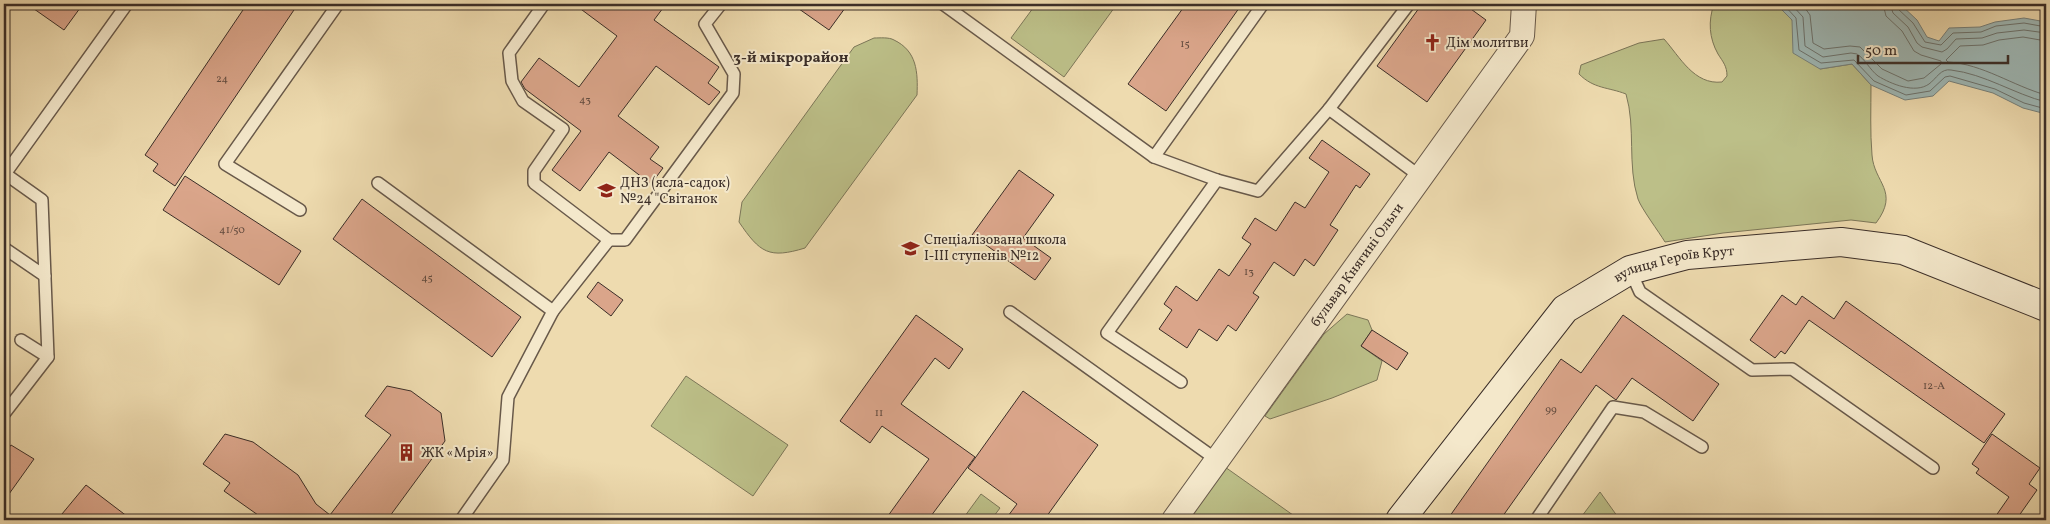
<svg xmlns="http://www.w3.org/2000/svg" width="2050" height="524" viewBox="0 0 2050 524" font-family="Vollkorn,serif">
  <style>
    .green { fill: #bcbf88; stroke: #7c7658 }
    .water { fill: #9eb8b6; stroke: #76817d }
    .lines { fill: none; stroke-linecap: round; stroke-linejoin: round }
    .shore { stroke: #6c736f; stroke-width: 1 }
    .building { fill: #daa58a; stroke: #3b2e28 }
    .lane-casing { stroke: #68594a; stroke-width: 14 }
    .street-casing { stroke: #68594a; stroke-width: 26 }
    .secondary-casing { stroke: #3b2e28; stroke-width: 30 }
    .lane { stroke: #f4e8cb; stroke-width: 11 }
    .street { stroke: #f4e8cb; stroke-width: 24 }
    .secondary { stroke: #f4e8cb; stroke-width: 28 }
    .labels { text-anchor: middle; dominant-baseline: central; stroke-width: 4; stroke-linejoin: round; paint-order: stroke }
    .number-label { font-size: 11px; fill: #634c40 }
    .poi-label { font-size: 14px; fill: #3b2e28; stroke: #f4e8cb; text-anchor: start }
    .street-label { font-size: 14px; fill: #3b2e28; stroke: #f4e8cb }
    .neighbourhood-label { font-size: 15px; font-weight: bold; fill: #3b2e28; stroke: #f4e8cb }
  </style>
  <rect width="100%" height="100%" fill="#eedbaf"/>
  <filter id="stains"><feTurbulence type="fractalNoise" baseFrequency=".004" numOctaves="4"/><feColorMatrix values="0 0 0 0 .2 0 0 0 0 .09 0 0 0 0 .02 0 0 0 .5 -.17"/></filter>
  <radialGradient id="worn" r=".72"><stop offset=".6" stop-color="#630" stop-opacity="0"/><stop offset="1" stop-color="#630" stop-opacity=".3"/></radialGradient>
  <!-- green -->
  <g class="green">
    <path d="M 1036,4 L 1117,4 L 1064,77 L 1011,38 Z"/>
    <path d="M 1714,4 L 1777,4 L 1792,20 L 1820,69 L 1852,64 L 1871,85 C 1871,108 1870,132 1872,155 C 1874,183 1900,191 1876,223 L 1851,220 L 1723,233 L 1665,242 C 1659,232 1641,208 1638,199 C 1627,165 1636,128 1626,94 C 1608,87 1594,89 1579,74 L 1581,65 L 1639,43 L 1664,39 C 1680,57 1694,85 1722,82 L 1727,76 C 1727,66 1723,62 1718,54 C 1709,38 1708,21 1714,4 Z"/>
    <path d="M 874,38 C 880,38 889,37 894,40 C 917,51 918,72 917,95 L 805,248 C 769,259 760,253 739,222 L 742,202 L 854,47 Z"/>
    <path d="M 1347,314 L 1368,320 L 1372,330 L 1361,346 L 1382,361 L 1377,380 L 1332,398 L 1270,419 L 1265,416 L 1324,334 Z"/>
    <path d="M 686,376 L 788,445 L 753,496 L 651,426 Z"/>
    <path d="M 1225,467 L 1300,520 L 1187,520 Z"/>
    <path d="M 1600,492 L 1620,520 L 1579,520 Z"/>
    <path d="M 981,494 L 1000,508 L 991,520 L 962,520 Z"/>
  </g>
  <!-- water -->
  <path class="water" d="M 1776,4 L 1900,4 L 1917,20 L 1927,37 L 1939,41 L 1949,28 L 1980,27 L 1995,22 L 2024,18 L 2046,22 L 2046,114 L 2023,108 L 1993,93 L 1949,81 L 1933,96 L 1905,100 L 1871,85 L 1852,64 L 1820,69 L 1793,53 L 1792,20 Z"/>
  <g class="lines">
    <!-- shore -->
    <g class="shore">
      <path d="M 1783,4 L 1796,18 L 1799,50 L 1821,63 L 1854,60 L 1874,81 L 1906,95 L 1930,91 L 1945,77 L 1950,76 L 1995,89 L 2024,103 L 2046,109"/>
      <path d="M 1791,4 L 1803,17 L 1805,46 L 1823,57 L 1851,53 L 1857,54 C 1865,59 1870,70 1878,76 C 1891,84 1915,94 1929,84 C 1936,79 1941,68 1951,70 C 1985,74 2014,94 2046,102"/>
      <path d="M 1802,4 L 1810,15 L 1813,43 L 1824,49 L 1850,46 L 1860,47 L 1882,69 L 1908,81 L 1924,78 L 1941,64 L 1941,61 L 1921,55 L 1914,51 L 1902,31 L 1886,16 L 1883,4"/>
      <path d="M 1890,4 L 1893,13 L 1908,27 L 1917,43 L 1922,47 L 1942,52 L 1947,49 L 1956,39 L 1982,38 L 1997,33 L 2024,30 L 2046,33"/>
      <path d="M 1897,4 L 1898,9 L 1913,23 L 1925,42 L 1941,45 L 1953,33 L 1981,32 L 1996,26 L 2024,23 L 2046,27"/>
      <path d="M 2046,41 L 2023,37 L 1999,40 L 1983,45 L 1960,46 L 1946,60 L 1948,62 C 1983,64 2013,86 2046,95"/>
    </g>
  </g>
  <!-- building -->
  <g class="building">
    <path d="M 27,4 L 83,4 L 64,30 Z"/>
    <path d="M 247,4 L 298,4 L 175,186 L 153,171 L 158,164 L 145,155 Z"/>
    <path d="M 574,4 L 666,4 L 654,20 L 719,67 L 708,83 L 720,92 L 709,105 L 656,66 L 618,116 L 659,147 L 650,159 L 663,168 L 651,184 L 609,152 L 580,191 L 552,170 L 581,131 L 525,89 L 521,82 L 539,58 L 579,87 L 617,36 Z"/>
    <path d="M 792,4 L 848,4 L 829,30 Z"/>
    <path d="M 1186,4 L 1242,4 L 1166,111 L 1128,84 Z"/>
    <path d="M 1422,4 L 1464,4 L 1486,20 L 1427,102 L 1377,66 Z"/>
    <path d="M 1322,140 L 1370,174 L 1360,188 L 1356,185 L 1330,225 L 1338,230 L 1314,266 L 1305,259 L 1294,276 L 1274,262 L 1253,293 L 1259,297 L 1236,331 L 1228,325 L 1217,341 L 1199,329 L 1187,348 L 1159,329 L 1172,310 L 1164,304 L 1176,286 L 1197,301 L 1219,269 L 1229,276 L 1251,244 L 1242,238 L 1255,218 L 1276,231 L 1295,202 L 1305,208 L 1329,172 L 1309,158 Z"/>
    <path d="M 1019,170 L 1054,195 L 1023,238 L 1051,258 L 1035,280 L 972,235 Z"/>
    <path d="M 185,176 L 301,251 L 279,285 L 163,210 Z"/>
    <path d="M 362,199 L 521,317 L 492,357 L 333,239 Z"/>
    <path d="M 598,282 L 623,300 L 611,316 L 587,297 Z"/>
    <path d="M 1782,295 L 1796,305 L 1802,296 L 1834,319 L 1846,301 L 2005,414 L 1984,443 L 1809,320 L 1785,354 L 1781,351 L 1775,358 L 1750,340 Z"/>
    <path d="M 916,315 L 963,349 L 949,369 L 935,358 L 901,404 L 975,457 L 928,520 L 885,520 L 929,459 L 882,426 L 870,443 L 840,421 Z"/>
    <path d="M 1623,315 L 1719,384 L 1693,421 L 1632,378 L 1616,400 L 1596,385 L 1500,520 L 1447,520 L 1561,359 L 1581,373 Z"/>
    <path d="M 1372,330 L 1408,353 L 1397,370 L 1361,346 Z"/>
    <path d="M 387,386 L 411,391 L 441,413 L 445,441 L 387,520 L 265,520 L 224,491 L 230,483 L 203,464 L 225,434 L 253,442 L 298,475 L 316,504 L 330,515 L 391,435 L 365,416 Z"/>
    <path d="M 1023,391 L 1098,445 L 1044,520 L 1005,520 L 1017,504 L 968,468 Z"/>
    <path d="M 1992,434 L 2040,468 L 2029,484 L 2037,490 L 2016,520 L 1993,520 L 2009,497 L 1976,473 L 1979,469 L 1972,464 Z"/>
    <path d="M 11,445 L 34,459 L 4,501 L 4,454 Z"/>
    <path d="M 86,485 L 132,520 L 57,520 Z"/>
  </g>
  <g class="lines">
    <defs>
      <g id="lane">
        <path d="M 544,4 L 509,53 L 512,81 L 523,101 L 563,129 L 534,171 L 534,183 L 609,240 L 625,240 L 733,93 L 734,74 L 705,24 L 721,4"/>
        <path d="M 943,4 L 1154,157 L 1217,180 L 1258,191 L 1329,109 L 1409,4"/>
        <path d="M 1329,109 L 1421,177"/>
        <path d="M 1154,157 L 1263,4"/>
        <path d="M 4,173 L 42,200 L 48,357 L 4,414"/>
        <path d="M 5,174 L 127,4"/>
        <path d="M 378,183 L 553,311 L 508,397 L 503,460 L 461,520"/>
        <path d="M 300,210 L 225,164 L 338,4"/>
        <path d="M 4,248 L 45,276"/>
        <path d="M 1630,270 L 1640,292 L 1752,370 L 1792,369 L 1933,468"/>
        <path d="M 553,311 L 609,240"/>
        <path d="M 1010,312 L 1217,460"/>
        <path d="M 21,340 L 48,357"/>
        <path d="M 1181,382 L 1107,333 L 1217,180"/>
        <path d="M 1536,520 L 1613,407 L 1644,412 L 1702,447"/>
      </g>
      <g id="street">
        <path id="s1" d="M 1174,520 L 1522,36 L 1524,4"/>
      </g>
      <g id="secondary">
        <path id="s2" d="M 1400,520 L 1565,309 L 1630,270 L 1687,255 L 1841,242 L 1903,250 L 2046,307"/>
      </g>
    </defs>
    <!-- lane casing -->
    <use href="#lane" class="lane-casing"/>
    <!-- street casing -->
    <use href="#street" class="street-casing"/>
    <!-- secondary casing -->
    <use href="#secondary" class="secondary-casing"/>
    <!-- lane -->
    <use href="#lane" class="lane"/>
    <!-- street -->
    <use href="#street" class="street"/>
    <!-- secondary -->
    <use href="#secondary" class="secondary"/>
  </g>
  <!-- icons -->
  <defs>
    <symbol id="church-bare" viewBox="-9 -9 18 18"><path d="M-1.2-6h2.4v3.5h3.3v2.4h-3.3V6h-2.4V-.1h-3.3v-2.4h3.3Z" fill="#8f2418" stroke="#f4e8cb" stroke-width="2.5" paint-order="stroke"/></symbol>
    <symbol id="school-bare" viewBox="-9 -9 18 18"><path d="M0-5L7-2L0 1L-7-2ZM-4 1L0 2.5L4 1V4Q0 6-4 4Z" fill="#8f2418" stroke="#f4e8cb" stroke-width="2.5" paint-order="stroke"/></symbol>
    <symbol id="building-bare" viewBox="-9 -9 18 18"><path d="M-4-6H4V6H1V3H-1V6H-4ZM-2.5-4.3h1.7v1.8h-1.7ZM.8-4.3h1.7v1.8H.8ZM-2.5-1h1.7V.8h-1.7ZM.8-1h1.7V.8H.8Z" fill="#8f2418" stroke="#f4e8cb" stroke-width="2.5" paint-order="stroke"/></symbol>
  </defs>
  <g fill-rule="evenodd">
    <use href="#church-bare" x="1420" y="30" width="25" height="25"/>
    <use href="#school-bare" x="594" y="178" width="25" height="25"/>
    <use href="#school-bare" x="898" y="236" width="25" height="25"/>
    <use href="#building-bare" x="394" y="440" width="25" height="25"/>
  </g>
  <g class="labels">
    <!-- number labels -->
    <g class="number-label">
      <text x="1185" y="44">15</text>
      <text x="222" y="79">24</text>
      <text x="585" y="100">43</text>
      <text x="232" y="230">41/50</text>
      <text x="1249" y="272">13</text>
      <text x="427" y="278">45</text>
      <text x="1934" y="386">12-А</text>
      <text x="1551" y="410">99</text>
      <text x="879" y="413">11</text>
    </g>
    <!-- poi labels -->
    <g class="poi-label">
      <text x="1446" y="43">Дім молитви</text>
      <text x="620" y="183">ДНЗ (ясла-садок)<tspan x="620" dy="16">№24 "Світанок</tspan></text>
      <text x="924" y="240">Спеціалізована школа<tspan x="924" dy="16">І-ІІІ ступенів №12</tspan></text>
      <text x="421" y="453">ЖК «Мрія»</text>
    </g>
    <!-- street labels -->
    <g class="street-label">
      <text stroke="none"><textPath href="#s1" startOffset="314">бульвар Княгині Ольги</textPath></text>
      <text stroke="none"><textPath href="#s2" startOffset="388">вулиця Героїв Крут</textPath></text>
    </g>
    <!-- neighbourhood labels -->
    <g class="neighbourhood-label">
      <text x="791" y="58">3-й мікрорайон</text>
    </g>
  </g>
  <!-- margin -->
  <rect width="2050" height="524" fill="none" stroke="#eedbaf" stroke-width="20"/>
  <rect x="5" y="5" width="2040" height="514" fill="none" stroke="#3b2e28" stroke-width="2.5"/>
  <rect x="10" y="10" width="2030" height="504" fill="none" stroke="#3b2e28"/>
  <!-- scale -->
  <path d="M1858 55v8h150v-8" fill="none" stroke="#3b2e28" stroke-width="2.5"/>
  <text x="1865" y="55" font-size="15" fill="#3b2e28" stroke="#f4e8cb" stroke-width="4" paint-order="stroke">50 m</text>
  <rect width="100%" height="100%" filter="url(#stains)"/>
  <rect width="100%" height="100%" fill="url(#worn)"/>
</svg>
